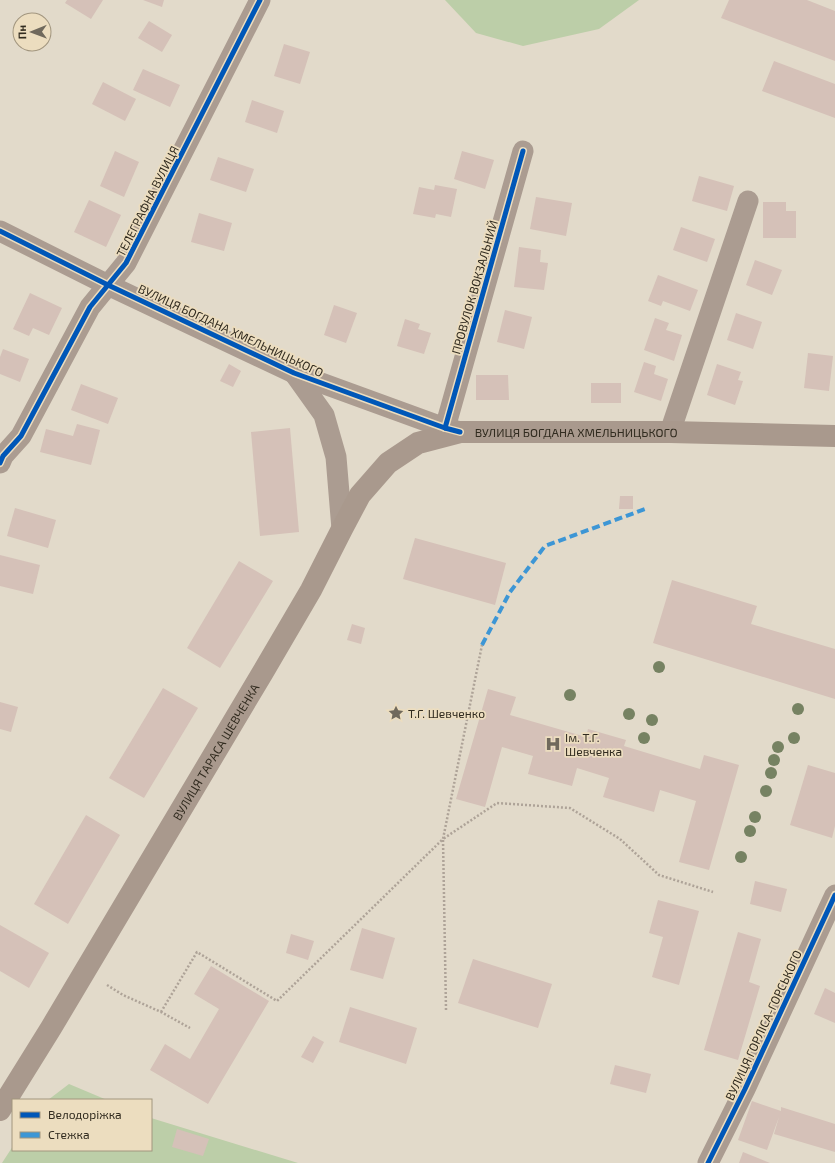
<svg xmlns="http://www.w3.org/2000/svg" width="835" height="1163" viewBox="0 0 835 1163" font-family="'Exo 2',sans-serif">
  <style>
    .green { fill: #bccea8 }
    .building { fill: #d5c1b8 }
    .lines { fill: none; stroke-linecap: round; stroke-linejoin: round }
    .path { stroke: #aea398; stroke-width: 2.5; stroke-dasharray: 2 2; stroke-linecap: butt }
    .street { stroke: #ab9c91; stroke-width: 21 }
    .secondary { stroke: #a9998d; stroke-width: 22 }
    .quiet { stroke: #3d96d5; stroke-width: 4; stroke-dasharray: 8 4; stroke-linecap: butt }
    .cycleway-casing { stroke: #ecddbf; stroke-width: 8 }
    .cycleway { stroke: #0057b8; stroke-width: 5 }
    .tree { fill: #768262 }
    .labels { text-anchor: middle; dominant-baseline: central; stroke-width: 3.5; stroke-linejoin: round; paint-order: stroke }
    .street-label { font-size: 12px; fill: #322c20; stroke: #ecddbf }
    .poi-label { font-size: 12px; fill: #322c20; stroke: #ecddbf; text-anchor: start }
  </style>
  <rect width="100%" height="100%" fill="#e2daca"/>
  <!-- green -->
  <g class="green">
    <path d="M 445,0 L 639,0 L 599,29 L 523,46 L 476,33 Z"/>
    <path d="M 69,1084 L 107,1100 L 48,1100 Z"/>
    <path d="M 151,1118 L 298,1163 L 2,1163 L 13,1146 L 13,1150 L 151,1150 Z"/>
  </g>
  <!-- building -->
  <g class="building">
    <path d="M 67,0 L 103,0 L 91,19 L 65,3 Z"/>
    <path d="M 143,0 L 164,0 L 162,7 Z"/>
    <path d="M 729,0 L 807,0 L 835,11 L 835,61 L 721,18 Z"/>
    <path d="M 149,21 L 172,35 L 162,52 L 138,38 Z"/>
    <path d="M 284,44 L 310,52 L 300,84 L 274,76 Z"/>
    <path d="M 774,61 L 835,84 L 835,118 L 762,91 Z"/>
    <path d="M 143,69 L 180,85 L 170,107 L 133,90 Z"/>
    <path d="M 103,82 L 136,99 L 125,121 L 92,104 Z"/>
    <path d="M 252,100 L 284,111 L 277,133 L 245,122 Z"/>
    <path d="M 115,151 L 139,162 L 124,197 L 100,186 Z"/>
    <path d="M 462,151 L 494,160 L 485,189 L 454,179 Z"/>
    <path d="M 218,157 L 254,169 L 246,192 L 210,180 Z"/>
    <path d="M 699,176 L 734,186 L 727,211 L 692,201 Z"/>
    <path d="M 435,185 L 457,189 L 451,217 L 436,214 L 435,218 L 413,214 L 419,187 L 434,190 Z"/>
    <path d="M 536,197 L 572,203 L 566,236 L 530,229 Z"/>
    <path d="M 89,200 L 121,215 L 106,247 L 74,232 Z"/>
    <path d="M 763,202 L 786,202 L 786,211 L 796,211 L 796,238 L 763,238 Z"/>
    <path d="M 199,213 L 232,223 L 224,251 L 191,242 Z"/>
    <path d="M 681,227 L 715,239 L 707,262 L 673,250 Z"/>
    <path d="M 519,247 L 541,250 L 540,262 L 548,263 L 544,290 L 514,287 Z"/>
    <path d="M 755,260 L 782,270 L 772,295 L 746,285 Z"/>
    <path d="M 658,275 L 698,290 L 690,311 L 663,301 L 661,306 L 648,301 Z"/>
    <path d="M 30,293 L 62,308 L 49,335 L 33,328 L 29,336 L 13,329 Z"/>
    <path d="M 334,305 L 357,313 L 346,343 L 324,335 Z"/>
    <path d="M 505,310 L 532,317 L 524,349 L 497,342 Z"/>
    <path d="M 736,313 L 762,322 L 753,349 L 727,340 Z"/>
    <path d="M 655,318 L 669,323 L 666,330 L 682,335 L 674,361 L 644,350 Z"/>
    <path d="M 405,319 L 420,324 L 418,329 L 431,333 L 424,354 L 397,346 Z"/>
    <path d="M 3,349 L 29,359 L 20,382 L 0,374 L 0,357 Z"/>
    <path d="M 808,353 L 833,356 L 829,391 L 804,388 Z"/>
    <path d="M 644,362 L 656,366 L 654,374 L 668,379 L 661,401 L 634,392 Z"/>
    <path d="M 229,364 L 241,371 L 233,387 L 220,381 Z"/>
    <path d="M 717,364 L 741,372 L 738,380 L 743,381 L 735,405 L 707,395 Z"/>
    <path d="M 476,375 L 508,375 L 509,400 L 476,400 Z"/>
    <rect x="591" y="383" width="30" height="20"/>
    <path d="M 81,384 L 118,398 L 108,424 L 71,410 Z"/>
    <path d="M 77,424 L 100,430 L 91,465 L 40,452 L 46,429 L 73,436 Z"/>
    <path d="M 290,428 L 299,532 L 260,536 L 251,432 Z"/>
    <path d="M 620,496 L 633,496 L 633,509 L 619,509 Z"/>
    <path d="M 15,508 L 56,520 L 48,548 L 7,536 Z"/>
    <path d="M 415,538 L 506,563 L 495,605 L 403,579 Z"/>
    <path d="M 0,555 L 40,565 L 33,594 L 0,586 Z"/>
    <path d="M 239,561 L 273,581 L 220,668 L 187,648 Z"/>
    <path d="M 672,580 L 757,606 L 751,624 L 835,649 L 835,699 L 653,643 Z"/>
    <path d="M 352,624 L 365,628 L 361,644 L 347,640 Z"/>
    <path d="M 163,688 L 198,708 L 144,798 L 109,778 Z"/>
    <path d="M 488,689 L 516,697 L 510,715 L 586,737 L 588,729 L 626,740 L 624,746 L 700,769 L 704,755 L 739,765 L 709,870 L 679,862 L 696,801 L 660,790 L 654,812 L 603,797 L 609,778 L 577,768 L 572,786 L 528,774 L 533,756 L 502,747 L 485,807 L 456,799 Z"/>
    <path d="M 0,702 L 18,707 L 11,732 L 0,729 Z"/>
    <path d="M 808,765 L 835,773 L 835,826 L 832,838 L 790,825 Z"/>
    <path d="M 86,815 L 120,835 L 68,924 L 34,904 Z"/>
    <path d="M 755,881 L 787,889 L 781,912 L 750,904 Z"/>
    <path d="M 658,900 L 699,911 L 679,985 L 652,977 L 663,937 L 649,933 Z"/>
    <path d="M 0,925 L 49,953 L 29,988 L 0,971 Z"/>
    <path d="M 362,928 L 395,938 L 383,979 L 350,970 Z"/>
    <path d="M 738,932 L 761,939 L 749,982 L 760,986 L 738,1060 L 704,1050 Z"/>
    <path d="M 291,934 L 314,941 L 308,960 L 286,953 Z"/>
    <path d="M 473,959 L 552,984 L 538,1028 L 458,1003 Z"/>
    <path d="M 211,966 L 269,1001 L 208,1104 L 150,1070 L 165,1044 L 190,1059 L 219,1009 L 194,994 Z"/>
    <path d="M 825,988 L 835,993 L 835,1023 L 814,1014 Z"/>
    <path d="M 350,1007 L 417,1028 L 406,1064 L 339,1042 Z"/>
    <path d="M 313,1036 L 324,1042 L 313,1063 L 301,1057 Z"/>
    <path d="M 615,1065 L 651,1074 L 646,1093 L 610,1084 Z"/>
    <path d="M 752,1101 L 781,1111 L 781,1107 L 835,1124 L 835,1152 L 774,1134 L 779,1117 L 767,1150 L 738,1140 Z"/>
    <path d="M 177,1129 L 209,1139 L 203,1156 L 172,1147 Z"/>
    <path d="M 743,1152 L 770,1163 L 739,1163 Z"/>
  </g>
  <g class="lines">
    <!-- path -->
    <g class="path">
      <path d="M 107,985 L 123,995 L 161,1012 L 190,1028"/>
      <path d="M 446,1010 L 443,839 L 497,803 L 570,808 L 620,839 L 659,875 L 713,892"/>
      <path d="M 161,1012 L 197,952 L 277,1001 L 443,839 L 482,645"/>
    </g>
    <!-- street -->
    <g class="street">
      <path d="M 0,231 L 108,285 L 294,373 L 445,428 L 460,432"/>
      <path d="M 294,373 L 324,415 L 336,457 L 342,529"/>
      <path d="M 445,428 L 523,151"/>
      <path d="M 670,432 L 748,201"/>
      <path d="M 0,463 L 3,456 L 21,436 L 90,307 L 126,263 L 260,0"/>
      <path d="M 708,1163 L 745,1089 L 835,895"/>
    </g>
    <!-- secondary -->
    <path class="secondary" id="s1" d="M 0,1110 L 51,1028 L 263,672 L 311,590 L 342,529 L 360,495 L 388,463 L 418,443 L 460,432 L 670,432 L 835,436"/>
    <!-- quiet -->
    <path class="quiet" d="M 482,645 L 510,592 L 545,546 L 645,509"/>
    <defs>
      <g id="cycleway">
        <path d="M 0,231 L 108,285 L 294,373 L 445,428 L 460,432"/>
        <path d="M 445,428 L 523,151"/>
        <path d="M 0,463 L 3,456 L 21,436 L 90,307 L 126,263 L 260,0"/>
        <path d="M 708,1163 L 745,1089 L 835,895"/>
      </g>
    </defs>
    <!-- cycleway casing -->
    <use href="#cycleway" class="cycleway-casing"/>
    <!-- cycleway -->
    <use href="#cycleway" class="cycleway"/>
  </g>
  <!-- trees -->
  <g class="tree">
    <circle cx="659" cy="667" r="6"/>
    <circle cx="570" cy="695" r="6"/>
    <circle cx="798" cy="709" r="6"/>
    <circle cx="629" cy="714" r="6"/>
    <circle cx="652" cy="720" r="6"/>
    <circle cx="644" cy="738" r="6"/>
    <circle cx="794" cy="738" r="6"/>
    <circle cx="778" cy="747" r="6"/>
    <circle cx="774" cy="760" r="6"/>
    <circle cx="771" cy="773" r="6"/>
    <circle cx="766" cy="791" r="6"/>
    <circle cx="755" cy="817" r="6"/>
    <circle cx="750" cy="831" r="6"/>
    <circle cx="741" cy="857" r="6"/>
  </g>
  <!-- icons -->
  <defs>
    <symbol id="sight-bare" viewBox="-9 -9 18 18"><path d="M0-6L1.8-2.2L6-1.7L2.9 1.2L3.7 5.4L0 3.3L-3.7 5.4L-2.9 1.2L-6-1.7L-1.8-2.2Z" fill="#70695c" stroke="#ecddbf" stroke-width="2.5" paint-order="stroke"/></symbol>
    <symbol id="hospital-bare" viewBox="-9 -9 18 18"><path d="M-5-5h3v3.5h4V-5h3V5h-3V1.5h-4V5h-3Z" fill="#70695c" stroke="#ecddbf" stroke-width="2.5" paint-order="stroke"/></symbol>
  </defs>
  <g fill-rule="evenodd">
    <use href="#sight-bare" x="385" y="702" width="22" height="22"/>
    <use href="#hospital-bare" x="542" y="733" width="22" height="22"/>
  </g>
  <g class="labels">
    <!-- street labels -->
    <g class="street-label">
      <text transform="translate(147 201) rotate(-63)">ТЕЛЕГРАФНА ВУЛИЦЯ</text>
      <text transform="translate(474 287) rotate(-74)">ПРОВУЛОК ВОКЗАЛЬНИЙ</text>
      <text transform="translate(231 330) rotate(25)">ВУЛИЦЯ БОГДАНА ХМЕЛЬНИЦЬКОГО</text>
      <text stroke="none"><textPath href="#s1" startOffset="951">ВУЛИЦЯ БОГДАНА ХМЕЛЬНИЦЬКОГО</textPath></text>
      <text stroke="none"><textPath href="#s1" startOffset="418">ВУЛИЦЯ ТАРАСА ШЕВЧЕНКА</textPath></text>
      <text transform="translate(763 1025) rotate(-65)">ВУЛИЦЯ ГОРЛІСА-ГОРСЬКОГО</text>
    </g>
    <!-- poi labels -->
    <g class="poi-label">
      <text x="408" y="713">Т.Г. Шевченко</text>
      <text x="565" y="737">Ім. Т.Г.<tspan x="565" dy="14">Шевченка</tspan></text>
    </g>
  </g>
  <!-- legend -->
  <rect x="12" y="1099" width="140" height="52" fill="#ecddbf" stroke="#a2967f"/>
  <rect x="20" y="1112" width="20" height="6" fill="#0057b8" stroke="#a2967f"/>
  <text x="48" y="1119" font-size="12" fill="#322c20">Велодоріжка</text>
  <rect x="20" y="1132" width="20" height="6" fill="#3d96d5" stroke="#a2967f"/>
  <text x="48" y="1139" font-size="12" fill="#322c20">Стежка</text>
  <!-- north arrow -->
  <g transform="translate(32 32) rotate(269)"><circle r="19" fill="#ecddbf" stroke="#a2967f"/>
  <path d="M0-3L7 15L0 10L-7 15Z" fill="#70695c"/>
  <text y="-6" font-size="11" font-weight="bold" text-anchor="middle" fill="#322c20">Пн</text>
  </g>
</svg>
